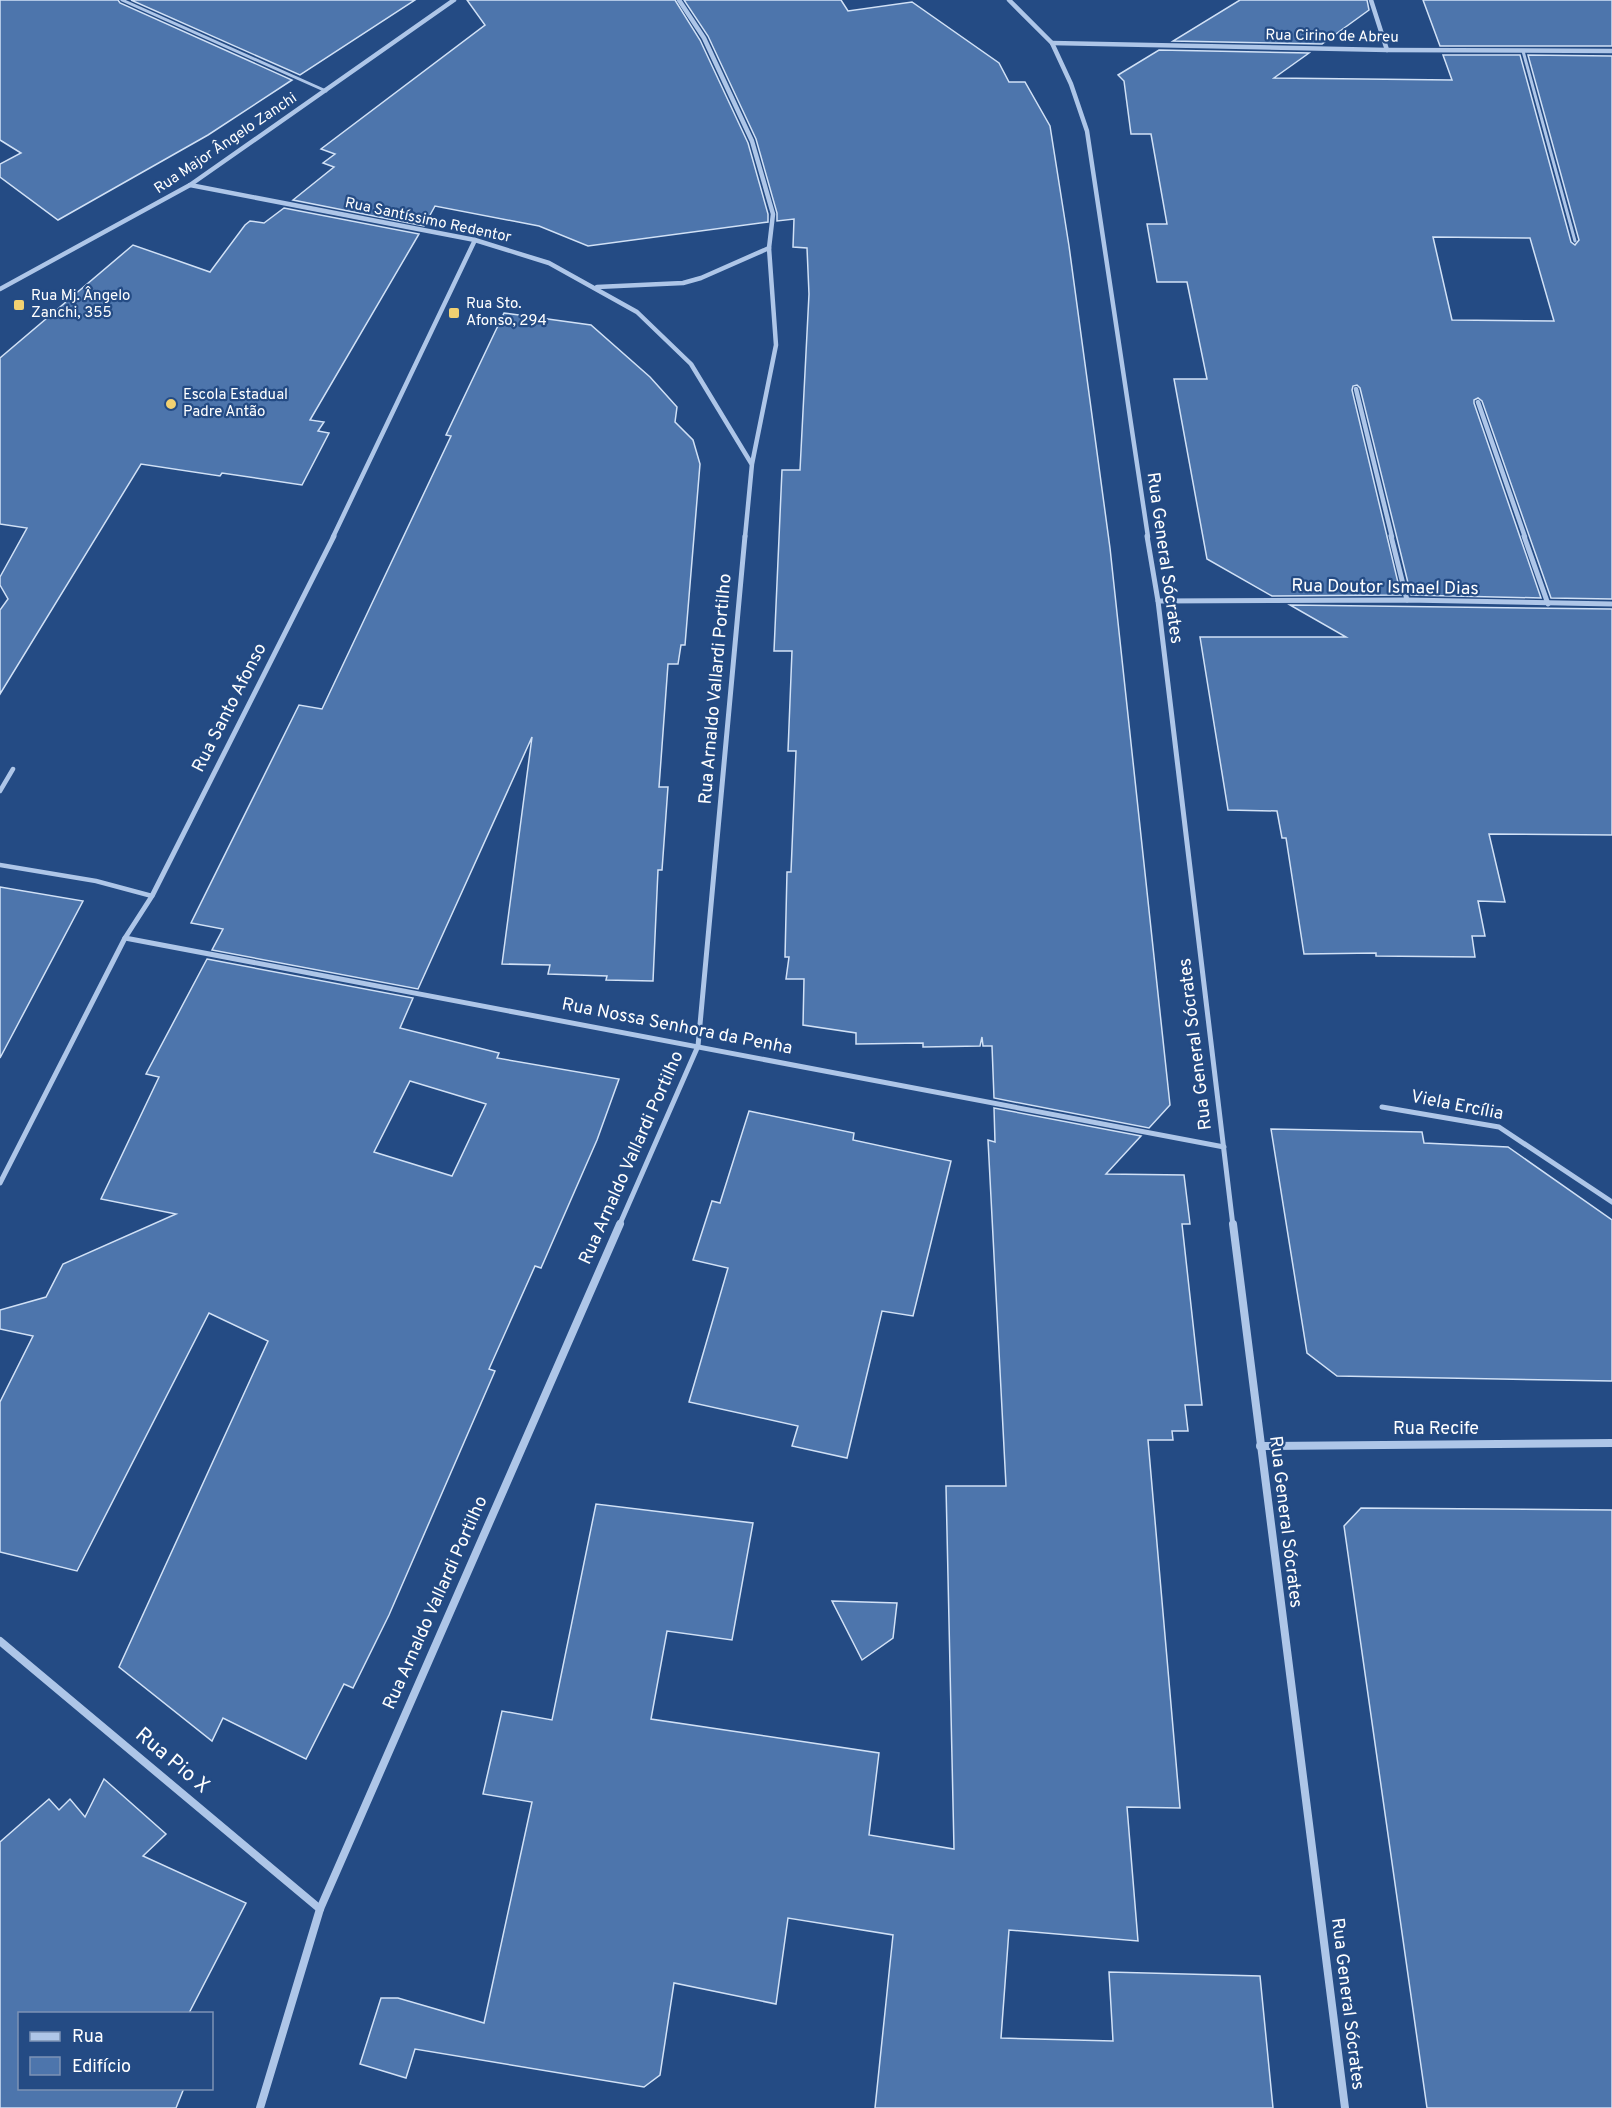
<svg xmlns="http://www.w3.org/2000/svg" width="1612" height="2108" viewBox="0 0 1612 2108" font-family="Overpass,sans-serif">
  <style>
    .building { fill: #4d75ac; stroke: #d1e1f6; stroke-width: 1.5; fill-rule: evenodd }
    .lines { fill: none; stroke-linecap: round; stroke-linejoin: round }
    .service-far1 { stroke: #aec6e8; stroke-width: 3 }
    .service { stroke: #aec6e8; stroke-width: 4.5 }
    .minor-far2 { stroke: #aec6e8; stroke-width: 4.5 }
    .minor-far1 { stroke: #aec6e8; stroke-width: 5 }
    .minor { stroke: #aec6e8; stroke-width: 8 }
    .poi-dot { fill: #f2d171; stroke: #244b84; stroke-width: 2 }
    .labels { text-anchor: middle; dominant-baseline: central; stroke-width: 4.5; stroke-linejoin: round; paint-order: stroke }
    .far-street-label { font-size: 15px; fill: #fff; stroke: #244b84 }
    .far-poi-label { font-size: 15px; fill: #fff; stroke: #244b84; text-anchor: start }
    .street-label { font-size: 18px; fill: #fff; stroke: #244b84 }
    .near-street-label { font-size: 21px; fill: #fff; stroke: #244b84 }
  </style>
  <rect width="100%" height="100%" fill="#244b84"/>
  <!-- building -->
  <g class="building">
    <path d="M 0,0 L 118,0 L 120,3 L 292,80 L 208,135 L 58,220 L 0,177 L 0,164 L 21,153 L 0,140 Z"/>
    <path d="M 131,0 L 415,0 L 300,75 Z"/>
    <path d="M 467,0 L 675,0 L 700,40 L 748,143 L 768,214 L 768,222 L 588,246 L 539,226 L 435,206 L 424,226 L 293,200 L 334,167 L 323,163 L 335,154 L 321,149 L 485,25 Z"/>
    <path d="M 684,0 L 841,0 L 848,11 L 912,2 L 999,63 L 1009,82 L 1025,82 L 1050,126 L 1069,246 L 1110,548 L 1170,1105 L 1149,1128 L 994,1098 L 992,1046 L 983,1046 L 982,1037 L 980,1046 L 923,1047 L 923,1043 L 856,1044 L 856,1033 L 803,1025 L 804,979 L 786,979 L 789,957 L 785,957 L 787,872 L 791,872 L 796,751 L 788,751 L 792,651 L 774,651 L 782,470 L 800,470 L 809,294 L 807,248 L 793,247 L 794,219 L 777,221 L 777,213 L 756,139 L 708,36 Z"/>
    <path d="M 1240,0 L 1367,0 L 1369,10 L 1322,44 L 1173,41 Z"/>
    <path d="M 1423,0 L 1612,0 L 1612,46 L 1440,46 Z"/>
    <path d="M 1159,50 L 1309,53 L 1274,78 L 1452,80 L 1443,55 L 1520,55 L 1571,242 L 1575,245 L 1579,240 L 1528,55 L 1612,56 L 1612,599 L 1551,598 L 1482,401 L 1478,398 L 1474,400 L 1474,403 L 1541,598 L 1411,595 L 1360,388 L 1357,385 L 1353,386 L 1352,390 L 1401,595 L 1272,596 L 1207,559 L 1174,379 L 1207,379 L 1187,282 L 1157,282 L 1147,224 L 1167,224 L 1151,134 L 1131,134 L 1124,81 L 1118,75 ZM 1433,237 L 1530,238 L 1554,321 L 1452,320 Z"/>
    <path d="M 284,208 L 419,234 L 310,420 L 324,422 L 318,431 L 329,433 L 302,485 L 222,473 L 220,476 L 141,464 L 0,694 L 0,610 L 8,599 L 0,585 L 0,577 L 27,528 L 0,524 L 0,358 L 133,245 L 210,272 L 245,225 L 250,221 L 264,223 Z"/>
    <path d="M 504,313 L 591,325 L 650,377 L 677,407 L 675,422 L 693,440 L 700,464 L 685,645 L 681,645 L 678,664 L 668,664 L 659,787 L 668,787 L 662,870 L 658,870 L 653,981 L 606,980 L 607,976 L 548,974 L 550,965 L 502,964 L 532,737 L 418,989 L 212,950 L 223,929 L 191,923 L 299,705 L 322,709 L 451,436 L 446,435 Z"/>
    <path d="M 1290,605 L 1612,609 L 1612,835 L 1489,834 L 1505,902 L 1478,901 L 1485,936 L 1472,936 L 1475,957 L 1376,956 L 1376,953 L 1304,954 L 1286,838 L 1282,838 L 1277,811 L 1228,810 L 1200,637 L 1346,637 Z"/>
    <path d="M 0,887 L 83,901 L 0,1058 Z"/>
    <path d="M 207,959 L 413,998 L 400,1028 L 499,1053 L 497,1058 L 619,1079 L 597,1140 L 541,1268 L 535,1266 L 489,1369 L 495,1371 L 389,1615 L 353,1688 L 344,1684 L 306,1759 L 223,1718 L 212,1741 L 119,1667 L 268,1341 L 209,1313 L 77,1571 L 0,1552 L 0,1402 L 33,1336 L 0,1329 L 0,1310 L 46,1297 L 63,1264 L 176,1214 L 101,1199 L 159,1077 L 146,1074 ZM 410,1081 L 486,1104 L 452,1176 L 374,1152 Z"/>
    <path d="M 994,1108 L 1141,1136 L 1106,1174 L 1184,1175 L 1190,1224 L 1182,1224 L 1202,1405 L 1185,1405 L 1188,1431 L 1172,1431 L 1173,1440 L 1148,1440 L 1180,1808 L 1127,1807 L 1138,1941 L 1009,1930 L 1001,2038 L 1113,2041 L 1109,1972 L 1260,1976 L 1273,2108 L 875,2108 L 893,1935 L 788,1918 L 776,2004 L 674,1983 L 660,2075 L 644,2087 L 415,2049 L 406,2078 L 360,2064 L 381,1998 L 398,1998 L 484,2023 L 532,1802 L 483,1794 L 502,1711 L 552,1720 L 596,1504 L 753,1523 L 732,1640 L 667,1631 L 651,1719 L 879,1753 L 869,1835 L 954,1849 L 946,1486 L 1006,1486 L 988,1140 L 995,1142 Z"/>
    <path d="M 749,1111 L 854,1133 L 853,1140 L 951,1161 L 913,1316 L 882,1311 L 847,1458 L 792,1446 L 798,1426 L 689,1402 L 728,1268 L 693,1260 L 712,1201 L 720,1203 Z"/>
    <path d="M 1271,1129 L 1422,1132 L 1424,1143 L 1508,1147 L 1612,1220 L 1612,1381 L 1337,1376 L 1307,1353 Z"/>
    <path d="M 1361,1508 L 1612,1510 L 1612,2108 L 1427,2108 L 1344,1526 Z"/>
    <path d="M 832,1601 L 897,1603 L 893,1638 L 862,1660 Z"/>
    <path d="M 104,1779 L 166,1834 L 143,1856 L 246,1903 L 189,2013 L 20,2013 L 20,2088 L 184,2088 L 176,2108 L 0,2108 L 0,1842 L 49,1799 L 59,1810 L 70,1799 L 85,1817 Z"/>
  </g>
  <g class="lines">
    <!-- service-far1 -->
    <g class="service-far1">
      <path d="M 122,0 L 326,91"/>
      <path d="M 1523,51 L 1575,241"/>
    </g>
    <!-- service -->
    <g class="service">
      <path d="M 0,791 L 13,769"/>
      <path d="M 0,865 L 96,881 L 152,896"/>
    </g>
    <!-- minor-far2 -->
    <g class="minor-far2">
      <path d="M 679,0 L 704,38 L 752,141 L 773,214 L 769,248 L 776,345 L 752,464 L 745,537"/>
      <path d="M 1009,0 L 1052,43 L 1071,84 L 1087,131 L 1148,537"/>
      <path d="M 1371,0 L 1387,50"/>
      <path d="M 1052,43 L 1387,50 L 1612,51"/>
      <path d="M 190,185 L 475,240 L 549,263 L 637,312 L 691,364 L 751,463"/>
      <path d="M 597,287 L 683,283 L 701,278 L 769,248"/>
      <path d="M 0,289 L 190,185 L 454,0"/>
      <path d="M 1356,389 L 1392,537"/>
      <path d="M 1478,402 L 1525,537"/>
      <path d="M 333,537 L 475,240"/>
    </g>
    <!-- minor-far1 -->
    <g class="minor-far1">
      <path d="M 1147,536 L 1158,601 L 1233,1226"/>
      <path d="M 1391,536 L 1407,600"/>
      <path d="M 1524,536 L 1548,604"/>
      <path d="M 1158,601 L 1407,600 L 1612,604"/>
      <path d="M 125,938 L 1224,1147"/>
      <path d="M 1382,1107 L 1499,1127 L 1612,1202"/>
      <path d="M 0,1183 L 125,938 L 152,896 L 334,536"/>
      <path d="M 619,1226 L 698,1046 L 745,536"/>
    </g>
    <!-- minor -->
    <g class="minor">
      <path d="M 1233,1224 L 1345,2108"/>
      <path d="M 1260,1446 L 1612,1443"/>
      <path d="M 0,1641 L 320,1909"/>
      <path d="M 260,2108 L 320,1909 L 620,1224"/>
    </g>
  </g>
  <!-- markers -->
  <g class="poi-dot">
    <rect x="13" y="299" width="12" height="12" rx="3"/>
    <rect x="448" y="307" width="12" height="12" rx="3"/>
    <circle cx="171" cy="404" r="6"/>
  </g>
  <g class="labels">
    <!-- far-street labels -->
    <g class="far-street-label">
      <text transform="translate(1332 37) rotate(1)">Rua Cirino de Abreu</text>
      <text transform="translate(226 144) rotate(-34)">Rua Major Ângelo Zanchi</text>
      <text transform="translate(428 221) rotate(12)">Rua Santíssimo Redentor</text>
    </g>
    <!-- far-poi labels -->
    <g class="far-poi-label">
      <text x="31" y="296">Rua Mj. Ângelo<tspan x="31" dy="17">Zanchi, 355</tspan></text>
      <text x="466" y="304">Rua Sto.<tspan x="466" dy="17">Afonso, 294</tspan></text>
      <text x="183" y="395">Escola Estadual<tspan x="183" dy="17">Padre Antão</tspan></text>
    </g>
    <!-- street labels -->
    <g class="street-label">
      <text transform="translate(1164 558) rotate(82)">Rua General Sócrates</text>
      <text transform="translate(1385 588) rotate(1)">Rua Doutor Ismael Dias</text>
      <text transform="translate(716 689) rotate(-85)">Rua Arnaldo Vallardi Portilho</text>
      <text transform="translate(230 708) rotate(-63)">Rua Santo Afonso</text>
      <text transform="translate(677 1027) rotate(11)">Rua Nossa Senhora da Penha</text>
      <text transform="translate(1196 1044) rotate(-97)">Rua General Sócrates</text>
      <text transform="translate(1457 1106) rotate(11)">Viela Ercília</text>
      <text transform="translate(632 1158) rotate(-66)">Rua Arnaldo Vallardi Portilho</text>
      <text x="1436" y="1429">Rua Recife</text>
      <text transform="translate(1285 1522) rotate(83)">Rua General Sócrates</text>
      <text transform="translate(436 1603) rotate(-66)">Rua Arnaldo Vallardi Portilho</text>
      <text transform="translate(1347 2004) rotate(83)">Rua General Sócrates</text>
    </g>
    <!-- near-street labels -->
    <g class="near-street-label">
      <text transform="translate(172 1761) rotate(40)">Rua Pio X</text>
    </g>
  </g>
  <!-- legend -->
  <rect x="18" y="2012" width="195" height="78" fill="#244b84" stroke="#7c93b5" stroke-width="1.5"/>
  <rect x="30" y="2032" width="30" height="9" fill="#aec6e8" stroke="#7c93b5" stroke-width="1.5"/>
  <text x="72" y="2042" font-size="18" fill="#ffffff">Rua</text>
  <rect x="30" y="2057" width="30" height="18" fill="#4d75ac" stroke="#7c93b5" stroke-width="1.5"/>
  <text x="72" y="2072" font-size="18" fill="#ffffff">Edifício</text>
</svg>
